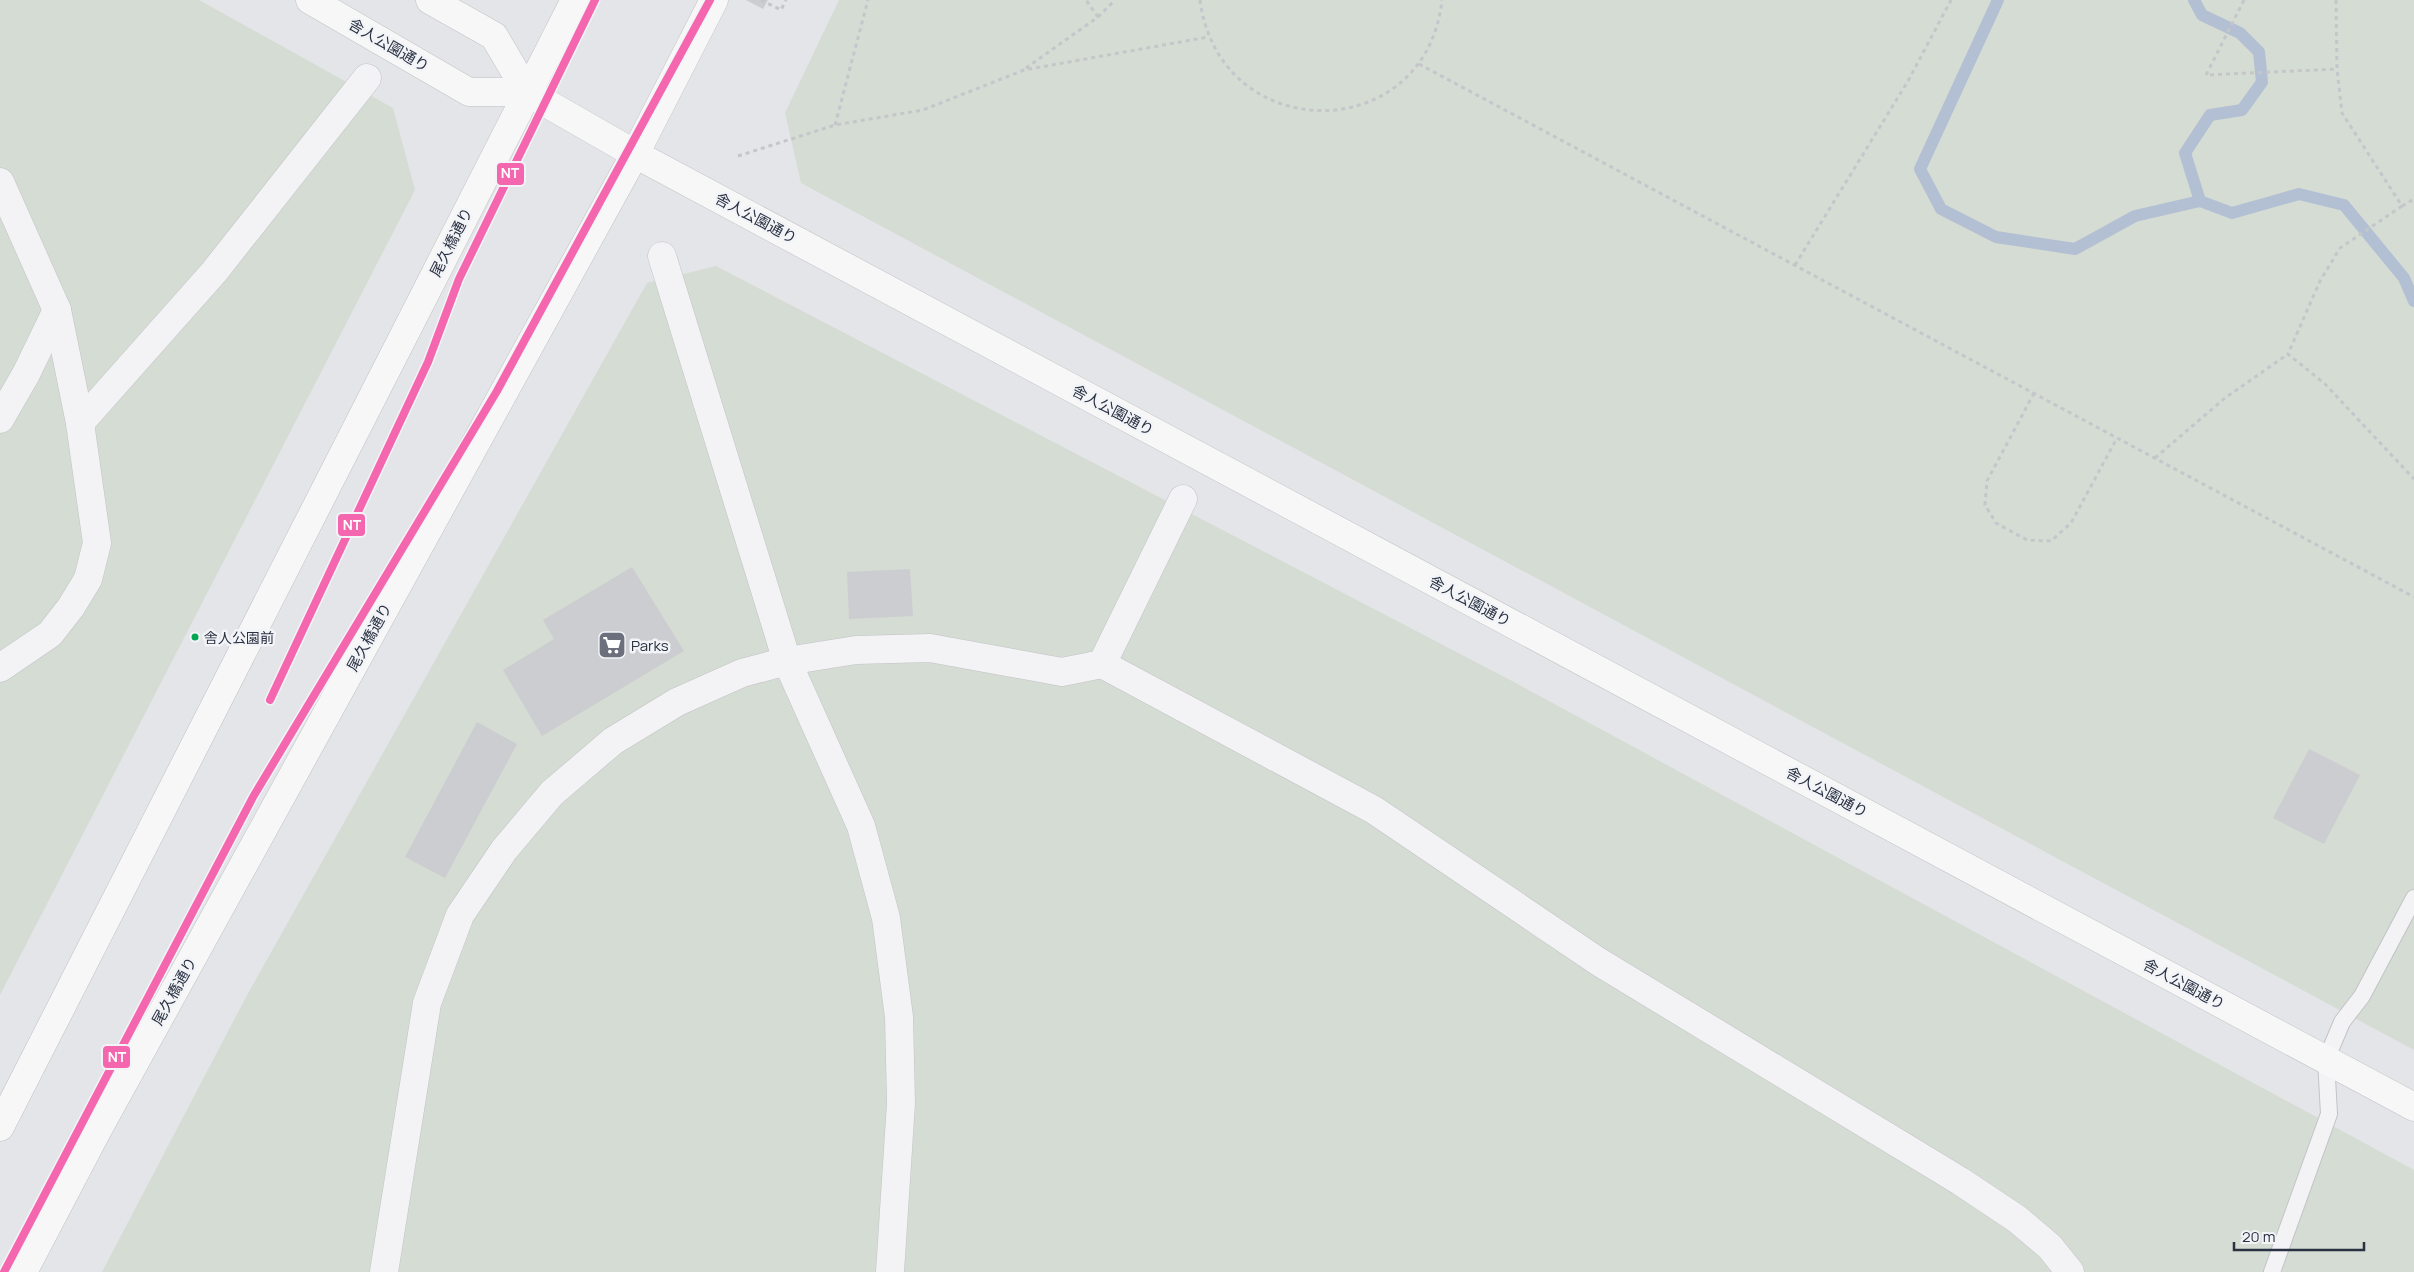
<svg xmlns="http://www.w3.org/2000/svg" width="2414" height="1272" viewBox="0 0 2414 1272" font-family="Manrope,'Noto Sans JP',sans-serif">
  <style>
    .green { fill: #d4dcd4 }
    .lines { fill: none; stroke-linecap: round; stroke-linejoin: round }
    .stream { stroke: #b3bfd3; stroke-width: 12 }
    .building { fill: #cccdd0 }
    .lane-casing { stroke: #c2c3c6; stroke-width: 18 }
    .street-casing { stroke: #c2c3c6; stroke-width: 29 }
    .secondary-casing { stroke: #c2c3c6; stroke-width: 29 }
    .primary-casing { stroke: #c0c2c6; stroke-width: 29 }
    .path { stroke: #c5c6ca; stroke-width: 3; stroke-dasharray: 4 4; stroke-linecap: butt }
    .lane { stroke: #f3f3f5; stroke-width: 16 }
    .street { stroke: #f3f3f5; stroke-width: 28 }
    .secondary { stroke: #f7f7f7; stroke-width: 28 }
    .primary { stroke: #f7f7f7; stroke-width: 28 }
    .rail-1-casing { stroke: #f2f4f7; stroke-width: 11 }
    .rail-1 { stroke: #f466ae; stroke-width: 8 }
    .bus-dot { fill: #00a651; stroke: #f2f4f7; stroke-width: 2 }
    .labels { text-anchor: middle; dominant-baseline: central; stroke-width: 5; stroke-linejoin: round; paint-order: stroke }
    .bus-label { font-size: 14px; fill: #2a3142; stroke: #f2f4f7; text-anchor: start }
    .street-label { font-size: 15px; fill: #2a3142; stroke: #f2f4f7 }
    .poi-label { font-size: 15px; fill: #2a3142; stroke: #f2f4f7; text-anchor: start }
    .line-badge { stroke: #f2f4f7; stroke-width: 2 }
    .badge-label { font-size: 14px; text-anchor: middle; font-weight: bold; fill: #fff }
  </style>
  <rect width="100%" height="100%" fill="#e4e5e8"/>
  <!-- green -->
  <g class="green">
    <path d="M 0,0 L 199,0 L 393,108 L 415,190 L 0,995 Z"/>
    <path d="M 839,0 L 2414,0 L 2414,1050 L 801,183 L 785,113 Z"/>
    <path d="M 716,266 L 1512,681 L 2414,1170 L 2414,1272 L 102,1272 L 246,997 L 647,283 Z"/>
  </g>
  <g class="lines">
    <!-- stream -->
    <g class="stream">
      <path d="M 1998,0 L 1920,169 L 1941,209 L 1996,237 L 2075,249 L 2135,216 L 2200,201"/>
      <path d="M 2194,0 L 2202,15 L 2240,33 L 2259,52 L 2262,82 L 2242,110 L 2210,115 L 2185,153 L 2200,201 L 2232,213 L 2299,194 L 2344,205 L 2404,278 L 2414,301"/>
    </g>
  </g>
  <!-- building -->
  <g class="building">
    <path d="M 746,0 L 768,0 L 763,9 Z"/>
    <path d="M 632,567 L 684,651 L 542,736 L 503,670 L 554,639 L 543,620 Z"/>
    <path d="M 910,569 L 913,616 L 849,619 L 847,572 Z"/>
    <path d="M 477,722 L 517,744 L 445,878 L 405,857 Z"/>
    <path d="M 2309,749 L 2360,775 L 2324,844 L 2273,818 Z"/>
  </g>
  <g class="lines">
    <defs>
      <path id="lane" d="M 2272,1272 L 2329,1114 L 2326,1060 L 2342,1022 L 2362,996 L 2414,898"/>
      <g id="street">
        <path d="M 0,182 L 57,310 L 80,423 L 97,543 L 88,579 L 71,607 L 50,634 L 0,668"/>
        <path d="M 662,256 L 787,661 L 861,826 L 886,918 L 899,1017 L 901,1103 L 890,1272"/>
        <path d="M 0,419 L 26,374 L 57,310"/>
        <path d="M 80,423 L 214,272 L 367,78"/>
        <path d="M 1102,664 L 1374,810 L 1599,962 L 1960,1181 L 2017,1219 L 2050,1247 L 2070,1272"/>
        <path d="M 384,1272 L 427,1003 L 460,915 L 504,850 L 552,793 L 613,741 L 677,702 L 742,673 L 787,661 L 856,650 L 930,648 L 1062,672 L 1102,664 L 1183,499"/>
      </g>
      <g id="secondary">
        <path d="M 310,0 L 469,92 L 527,92"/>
        <path d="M 430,0 L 494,36 L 527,92 L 635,154 L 2414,1107"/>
      </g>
      <g id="primary">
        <path d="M 0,1127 L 575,0"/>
        <path d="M 23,1272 L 97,1131 L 635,154 L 714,0"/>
      </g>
    </defs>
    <!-- lane casing -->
    <use href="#lane" class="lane-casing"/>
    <!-- street casing -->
    <use href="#street" class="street-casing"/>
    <!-- secondary casing -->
    <use href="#secondary" class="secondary-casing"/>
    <!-- primary casing -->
    <use href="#primary" class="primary-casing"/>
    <!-- path -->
    <g class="path">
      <path d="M 761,0 L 781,10 L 786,0"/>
      <path d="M 1200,0 C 1219,147 1426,148 1442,0"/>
      <path d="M 2244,0 L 2206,75 L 2337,69"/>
      <path d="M 2336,0 L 2337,69 L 2342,113 L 2402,206 L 2414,199"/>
      <path d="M 1098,17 L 1115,0"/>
      <path d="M 1419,64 L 2414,597"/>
      <path d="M 1026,68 L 1098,17 L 1086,0"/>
      <path d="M 835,125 L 868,0"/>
      <path d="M 738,156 L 835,125 L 923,110 L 1024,70 L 1208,37"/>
      <path d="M 2402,206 L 2340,248 L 2320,281 L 2288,354 L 2325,384 L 2414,479"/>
      <path d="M 1795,265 L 1908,81 L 1951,0"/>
      <path d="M 2034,393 L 1987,481 L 1985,505 L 1996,523 L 2027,540 L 2051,541 L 2071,523 L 2117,438"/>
      <path d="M 2155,458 L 2225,398 L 2288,354"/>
    </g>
    <!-- lane -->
    <use href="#lane" class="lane"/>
    <!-- street -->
    <use href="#street" class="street"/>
    <!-- secondary -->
    <use href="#secondary" class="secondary"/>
    <!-- primary -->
    <use href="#primary" class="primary"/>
    <defs>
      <g id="rail-1">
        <path d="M 270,700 L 428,362 L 459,279 L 595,0"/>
        <path d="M 4,1272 L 253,797 L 497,391 L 710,0"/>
      </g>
    </defs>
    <!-- rail-1 casing -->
    <use href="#rail-1" class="rail-1-casing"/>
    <!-- rail-1 -->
    <use href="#rail-1" class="rail-1"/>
  </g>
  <!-- icons -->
  <defs>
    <symbol id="supermarket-square" viewBox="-11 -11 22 22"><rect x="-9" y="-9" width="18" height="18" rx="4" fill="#6b707c" stroke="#f2f4f7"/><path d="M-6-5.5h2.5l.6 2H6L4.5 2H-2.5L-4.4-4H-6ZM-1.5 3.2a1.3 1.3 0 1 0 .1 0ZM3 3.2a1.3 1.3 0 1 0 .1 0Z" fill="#fff"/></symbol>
  </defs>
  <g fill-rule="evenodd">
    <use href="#supermarket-square" x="596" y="629" width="32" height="32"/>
  </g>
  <!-- markers -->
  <circle class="bus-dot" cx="195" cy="637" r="4.5"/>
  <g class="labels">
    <!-- bus labels -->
    <g class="bus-label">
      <text x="204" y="637">舎人公園前</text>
    </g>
    <!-- street labels -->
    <g class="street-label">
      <text transform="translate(389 45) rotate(30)">舎人公園通り</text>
      <text transform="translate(756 218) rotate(28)">舎人公園通り</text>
      <text transform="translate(451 242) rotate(-63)">尾久橋通り</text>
      <text transform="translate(1113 410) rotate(28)">舎人公園通り</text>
      <text transform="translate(1470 601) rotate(28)">舎人公園通り</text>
      <text transform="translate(369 637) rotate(-61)">尾久橋通り</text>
      <text transform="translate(1827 792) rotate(28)">舎人公園通り</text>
      <text transform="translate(2184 984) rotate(28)">舎人公園通り</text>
      <text transform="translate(174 991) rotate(-61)">尾久橋通り</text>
    </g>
    <!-- poi labels -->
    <g class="poi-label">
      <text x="631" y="645">Parks</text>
    </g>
  </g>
  <g class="line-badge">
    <rect x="496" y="162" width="29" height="24" rx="5" fill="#f466ae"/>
    <rect x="337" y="513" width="29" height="24" rx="5" fill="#f466ae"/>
    <rect x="102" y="1045" width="29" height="24" rx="5" fill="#f466ae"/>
  </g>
  <g class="badge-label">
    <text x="510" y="178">NT</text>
    <text x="352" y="530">NT</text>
    <text x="117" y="1062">NT</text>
  </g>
  <!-- scale -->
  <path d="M2234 1242v8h130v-8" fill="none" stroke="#2a3142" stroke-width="2.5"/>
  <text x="2242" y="1242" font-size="15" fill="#2a3142" stroke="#f2f4f7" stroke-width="4" paint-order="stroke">20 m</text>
</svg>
